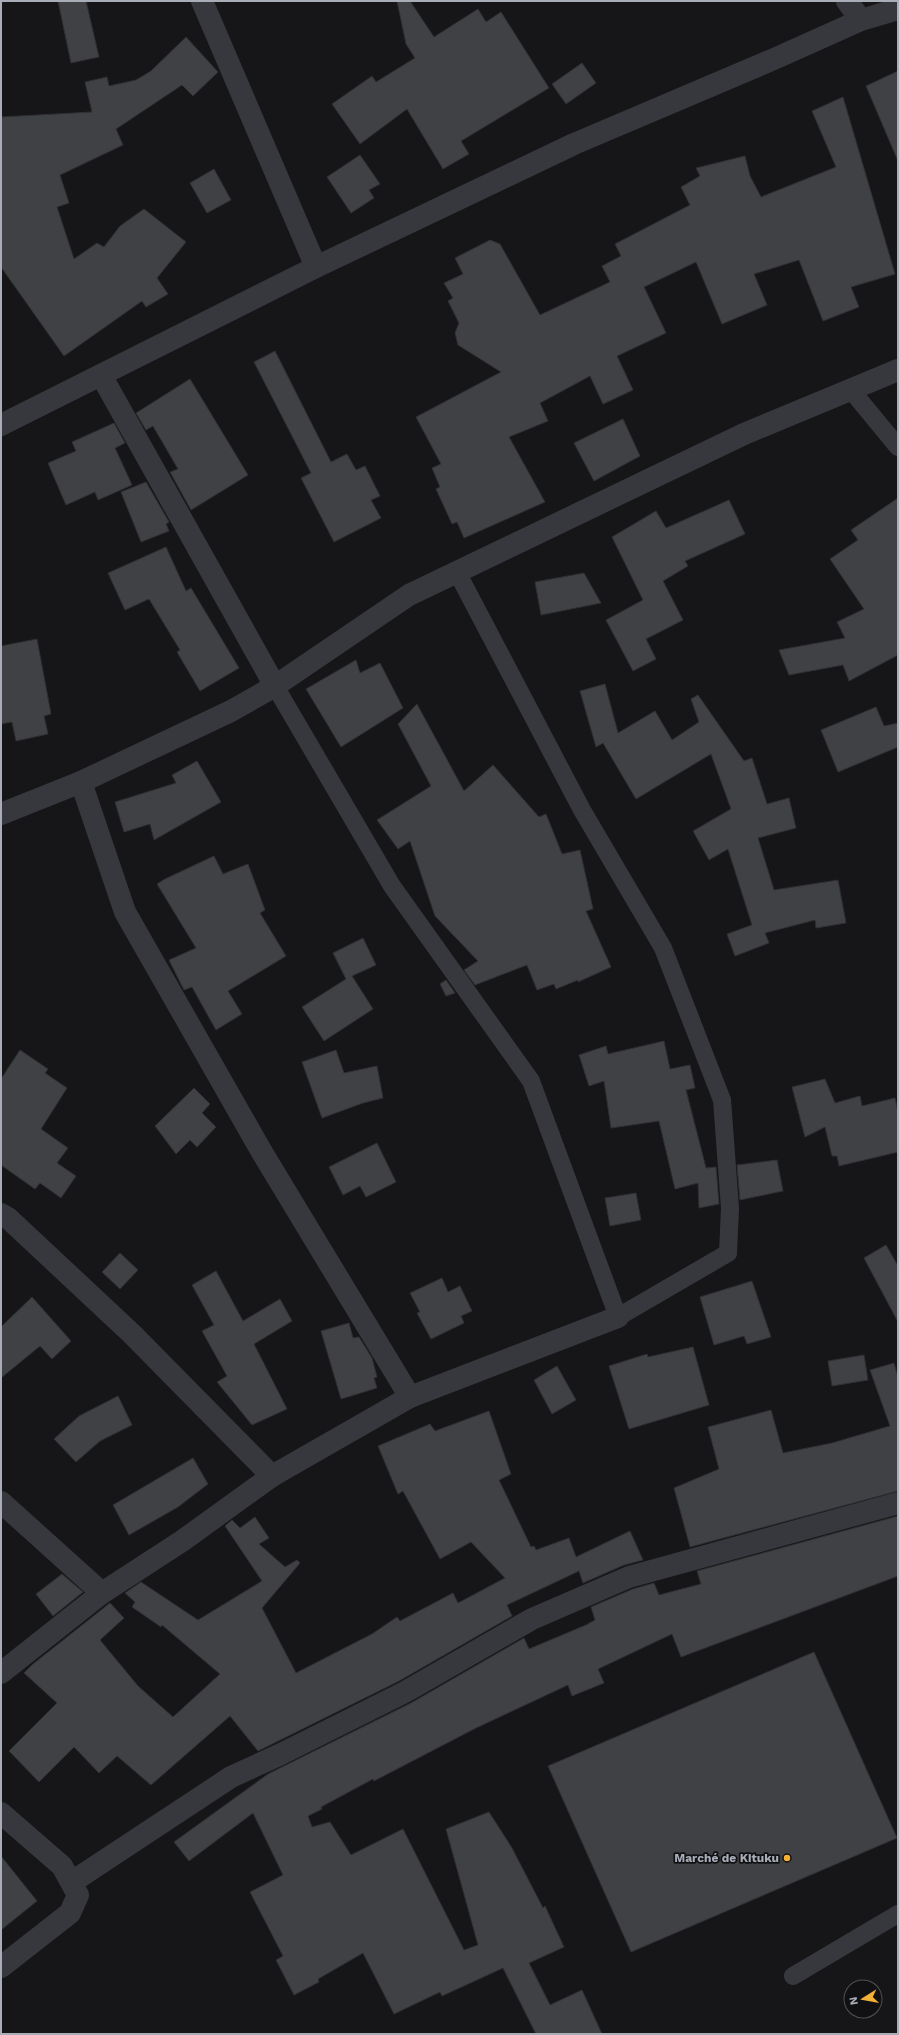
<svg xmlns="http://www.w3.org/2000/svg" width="899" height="2035" viewBox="0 0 899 2035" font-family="'Work Sans',sans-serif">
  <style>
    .building { fill: #404145; stroke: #303034 }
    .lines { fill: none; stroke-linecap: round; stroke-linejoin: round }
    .service { stroke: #37383d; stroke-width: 18 }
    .minor { stroke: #37383d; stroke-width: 22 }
    .tertiary { stroke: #37383d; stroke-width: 22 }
    .poi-dot { fill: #f2b134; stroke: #111113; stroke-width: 1.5 }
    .labels { text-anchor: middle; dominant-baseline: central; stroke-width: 3.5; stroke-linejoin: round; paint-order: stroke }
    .poi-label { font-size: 12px; font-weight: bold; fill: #a8adb8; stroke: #111113; text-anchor: end }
  </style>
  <rect width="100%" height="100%" fill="#161618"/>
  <!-- building -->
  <g class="building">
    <path d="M 58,1 L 86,1 L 99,57 L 71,63 Z"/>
    <path d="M 397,1 L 410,1 L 434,37 L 478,9 L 486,22 L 501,12 L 549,88 L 461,141 L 469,154 L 443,169 L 407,109 L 360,144 L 332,104 L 372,76 L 376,82 L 415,58 L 406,44 Z"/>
    <path d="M 186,37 L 218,72 L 193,96 L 182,85 L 116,129 L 123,145 L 60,175 L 69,203 L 57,207 L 74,259 L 97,243 L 104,247 L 120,226 L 144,209 L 186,242 L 157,278 L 168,294 L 146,307 L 142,301 L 64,356 L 1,267 L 1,117 L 92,112 L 85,82 L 107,77 L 109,86 L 136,80 L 151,71 Z"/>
    <path d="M 582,63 L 596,83 L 566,104 L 552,84 Z"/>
    <path d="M 898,71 L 898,161 L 866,86 Z"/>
    <path d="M 843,97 L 895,274 L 851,287 L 859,307 L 823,321 L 799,260 L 754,274 L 767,305 L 722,324 L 696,262 L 644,287 L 666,333 L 617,356 L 633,390 L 603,404 L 590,376 L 540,403 L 548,421 L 509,437 L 545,502 L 464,538 L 457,522 L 452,524 L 436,489 L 440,487 L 432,468 L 441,464 L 416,417 L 501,372 L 458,345 L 455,333 L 459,323 L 448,301 L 453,298 L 444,283 L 463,274 L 455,258 L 490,240 L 500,244 L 540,315 L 610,282 L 602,266 L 621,256 L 615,244 L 690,205 L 681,187 L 700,176 L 696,168 L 745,156 L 750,176 L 761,197 L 836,167 L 812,111 Z"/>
    <path d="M 360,155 L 380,184 L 369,190 L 374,198 L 351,213 L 327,177 Z"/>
    <path d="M 214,169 L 231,200 L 207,213 L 190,183 Z"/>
    <path d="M 275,351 L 331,462 L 347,454 L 356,470 L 365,466 L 380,496 L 371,500 L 381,518 L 334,542 L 301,478 L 311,473 L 254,362 Z"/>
    <path d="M 190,379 L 248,475 L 191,510 L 170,472 L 178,469 L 153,426 L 146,430 L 136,413 Z"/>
    <path d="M 623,419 L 640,456 L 594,481 L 574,443 Z"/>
    <path d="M 114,423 L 125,443 L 115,448 L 132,485 L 98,500 L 95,492 L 66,505 L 48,463 L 76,451 L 72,442 Z"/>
    <path d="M 146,482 L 169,522 L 166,524 L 169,531 L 141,542 L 121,492 Z"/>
    <path d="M 898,498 L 898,655 L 849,681 L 843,665 L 789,675 L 779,650 L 845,638 L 837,622 L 864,609 L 830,559 L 858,540 L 851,530 Z"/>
    <path d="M 729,500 L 745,534 L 685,561 L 688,566 L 663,581 L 683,620 L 646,639 L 656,659 L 633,671 L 606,620 L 643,600 L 612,537 L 656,511 L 666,528 Z"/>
    <path d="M 166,547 L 186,591 L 191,588 L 239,668 L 200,691 L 177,652 L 180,650 L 149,599 L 125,610 L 108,573 Z"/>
    <path d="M 584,573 L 601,603 L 541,615 L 535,582 Z"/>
    <path d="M 37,639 L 51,714 L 44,716 L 48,734 L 16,741 L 12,722 L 1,724 L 1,646 Z"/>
    <path d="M 356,660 L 360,673 L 380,663 L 403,708 L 341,747 L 306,689 Z"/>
    <path d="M 605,684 L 618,733 L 655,711 L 672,740 L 699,722 L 691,699 L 698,695 L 744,761 L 752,758 L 767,804 L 789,798 L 796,828 L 758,838 L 774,890 L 838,880 L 846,923 L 816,928 L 815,920 L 765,933 L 769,943 L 735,956 L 727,934 L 752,925 L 728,849 L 709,860 L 693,831 L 731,809 L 711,754 L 636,799 L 603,743 L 596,747 L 580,691 Z"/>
    <path d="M 417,704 L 464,791 L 493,765 L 539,817 L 546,814 L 562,854 L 580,850 L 593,909 L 586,911 L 611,967 L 578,982 L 578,980 L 556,989 L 554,984 L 537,990 L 527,965 L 475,985 L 464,970 L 478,961 L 435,916 L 410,841 L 398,849 L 377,820 L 431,786 L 398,724 Z"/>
    <path d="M 876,707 L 884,726 L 898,723 L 898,747 L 838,772 L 821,730 Z"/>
    <path d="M 197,761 L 221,802 L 154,840 L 150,824 L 124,832 L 115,802 L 176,783 L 172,775 Z"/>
    <path d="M 214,856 L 223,874 L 248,864 L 265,910 L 260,913 L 286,956 L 228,991 L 242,1014 L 216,1030 L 192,987 L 184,990 L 169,960 L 196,948 L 157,884 L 165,879 Z"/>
    <path d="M 363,938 L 376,965 L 352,976 L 373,1009 L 324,1041 L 302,1007 L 346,979 L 333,953 Z"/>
    <path d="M 446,980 L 455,993 L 446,996 L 440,984 Z"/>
    <path d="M 664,1041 L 670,1069 L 690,1065 L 695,1088 L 686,1090 L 706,1168 L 716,1167 L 719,1204 L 699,1208 L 698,1183 L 675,1189 L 659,1121 L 611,1128 L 604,1081 L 589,1086 L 579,1055 L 606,1046 L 608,1054 Z"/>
    <path d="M 20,1050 L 48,1069 L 45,1073 L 67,1088 L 41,1129 L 68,1148 L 57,1163 L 76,1176 L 61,1198 L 40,1183 L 35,1189 L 1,1165 L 1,1079 Z"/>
    <path d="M 336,1050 L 344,1073 L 377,1066 L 383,1098 L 363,1103 L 322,1118 L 302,1062 Z"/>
    <path d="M 825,1079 L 835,1103 L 860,1096 L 862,1106 L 895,1098 L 898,1112 L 898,1152 L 839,1166 L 837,1156 L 832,1156 L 825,1127 L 805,1137 L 792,1087 Z"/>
    <path d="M 194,1088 L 210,1104 L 202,1113 L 216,1127 L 197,1147 L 190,1140 L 176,1154 L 155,1126 Z"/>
    <path d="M 377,1143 L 396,1182 L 366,1197 L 360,1186 L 343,1195 L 329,1167 Z"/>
    <path d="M 777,1160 L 783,1191 L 740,1200 L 737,1165 Z"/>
    <path d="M 636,1193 L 641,1220 L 610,1226 L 605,1198 Z"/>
    <path d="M 886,1245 L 898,1266 L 898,1322 L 864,1258 Z"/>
    <path d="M 120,1253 L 138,1270 L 120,1289 L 102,1272 Z"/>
    <path d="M 216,1271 L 243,1321 L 280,1299 L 292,1321 L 254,1344 L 287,1409 L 252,1425 L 217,1382 L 227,1376 L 202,1331 L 214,1325 L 192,1285 Z"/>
    <path d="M 442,1278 L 448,1292 L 460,1286 L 472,1311 L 461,1316 L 464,1323 L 431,1339 L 417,1313 L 420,1312 L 410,1293 Z"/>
    <path d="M 752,1281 L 771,1337 L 747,1344 L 744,1336 L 714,1345 L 700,1297 Z"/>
    <path d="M 32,1297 L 71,1341 L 52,1359 L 40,1346 L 1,1378 L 1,1327 Z"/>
    <path d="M 349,1323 L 353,1338 L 359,1337 L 372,1358 L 377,1377 L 374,1378 L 377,1388 L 341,1399 L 321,1331 Z"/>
    <path d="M 693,1347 L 709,1405 L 629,1429 L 609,1366 L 647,1354 L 648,1357 Z"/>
    <path d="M 864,1355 L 868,1380 L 832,1386 L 828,1361 Z"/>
    <path d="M 894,1363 L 898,1377 L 898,1491 L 690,1547 L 674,1488 L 719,1469 L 708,1427 L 771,1410 L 783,1453 L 832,1443 L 890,1426 L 870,1370 Z"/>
    <path d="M 557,1366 L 576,1400 L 552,1414 L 534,1380 Z"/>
    <path d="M 118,1396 L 132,1425 L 100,1441 L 76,1462 L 54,1439 L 79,1416 Z"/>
    <path d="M 489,1411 L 511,1474 L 499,1480 L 531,1547 L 534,1546 L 536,1550 L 569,1538 L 576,1557 L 630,1531 L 643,1560 L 624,1565 L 583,1583 L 579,1571 L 507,1605 L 512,1616 L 399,1681 L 258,1751 L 230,1716 L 151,1785 L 117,1756 L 99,1773 L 74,1747 L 39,1782 L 9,1751 L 57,1703 L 24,1673 L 33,1664 L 110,1603 L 124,1618 L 100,1640 L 138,1686 L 173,1717 L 220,1674 L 162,1625 L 161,1627 L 132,1607 L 135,1602 L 125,1593 L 141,1582 L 198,1620 L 262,1581 L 225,1526 L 232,1520 L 240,1528 L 255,1517 L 269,1538 L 259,1544 L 285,1567 L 297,1560 L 300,1563 L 262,1608 L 296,1673 L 372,1634 L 397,1617 L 400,1621 L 453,1593 L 458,1603 L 505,1578 L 471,1542 L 440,1559 L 403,1491 L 398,1494 L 378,1446 L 430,1424 L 435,1431 Z"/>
    <path d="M 193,1458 L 208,1484 L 178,1507 L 129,1535 L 113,1505 Z"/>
    <path d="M 898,1516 L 898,1576 L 681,1657 L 672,1634 L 598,1669 L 604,1683 L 572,1696 L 568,1685 L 476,1728 L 374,1781 L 373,1779 L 321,1807 L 322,1809 L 308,1816 L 312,1827 L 330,1822 L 351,1855 L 403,1829 L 464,1950 L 478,1945 L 446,1829 L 489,1812 L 512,1848 L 543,1908 L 545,1906 L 564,1947 L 529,1963 L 550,2005 L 582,1990 L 602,2034 L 536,2034 L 503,1968 L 442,1996 L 440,1992 L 394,2014 L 363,1953 L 318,1979 L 319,1982 L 294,1995 L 276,1960 L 283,1956 L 250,1892 L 283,1875 L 253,1813 L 189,1861 L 174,1842 L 268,1774 L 411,1703 L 524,1638 L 529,1649 L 586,1625 L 595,1620 L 591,1607 L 633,1589 L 654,1583 L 659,1595 L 701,1584 L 697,1571 Z"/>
    <path d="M 62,1574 L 83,1592 L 53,1616 L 36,1594 Z"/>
    <path d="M 814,1652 L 897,1838 L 631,1952 L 548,1766 Z"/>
    <path d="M 1,1856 L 37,1901 L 1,1930 Z"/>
  </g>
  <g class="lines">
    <!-- service -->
    <g class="service">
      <path d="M 851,390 L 898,447"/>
      <path d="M 275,686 L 392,886 L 531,1081 L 618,1317 L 728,1253 L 730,1208 L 722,1100 L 663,948 L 582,810 L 457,572"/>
      <path d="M 793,1976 L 898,1914"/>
    </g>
    <!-- minor -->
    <g class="minor">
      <path d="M 202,1 L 316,267"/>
      <path d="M 847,1 L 861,20"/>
      <path d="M 101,375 L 275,686"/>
      <path d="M 81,782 L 125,912 L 263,1154 L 410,1397"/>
      <path d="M 1,814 L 81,782 L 231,711 L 275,686 L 409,595 L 744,434 L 898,370"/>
      <path d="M 1,1214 L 8,1218 L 132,1334 L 272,1476"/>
      <path d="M 1,1502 L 102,1593"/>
      <path d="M 1,1673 L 102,1593 L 182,1541 L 272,1476 L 410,1397 L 618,1317"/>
      <path d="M 1,1813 L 62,1866 L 78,1895 L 70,1913 L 1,1967"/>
      <path d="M 72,1882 L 231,1777 L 279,1755 L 405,1692 L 532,1619 L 629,1577 L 898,1503"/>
    </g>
    <!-- tertiary -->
    <path class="tertiary" d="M 1,425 L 316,267 L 574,144 L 774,59 L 861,20 L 898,9"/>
  </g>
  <!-- markers -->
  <circle class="poi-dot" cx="787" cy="1858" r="4"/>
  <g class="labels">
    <!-- poi labels -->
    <g class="poi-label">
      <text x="779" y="1858">Marché de Kituku</text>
    </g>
  </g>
  <!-- border -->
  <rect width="899" height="2035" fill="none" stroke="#a8adb8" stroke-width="4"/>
  <!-- north arrow -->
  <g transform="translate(863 1999) rotate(259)"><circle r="19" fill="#111113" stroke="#4d4f55"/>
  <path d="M0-3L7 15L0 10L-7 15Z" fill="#f2b134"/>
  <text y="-6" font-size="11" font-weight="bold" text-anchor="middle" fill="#a8adb8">N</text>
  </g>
</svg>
